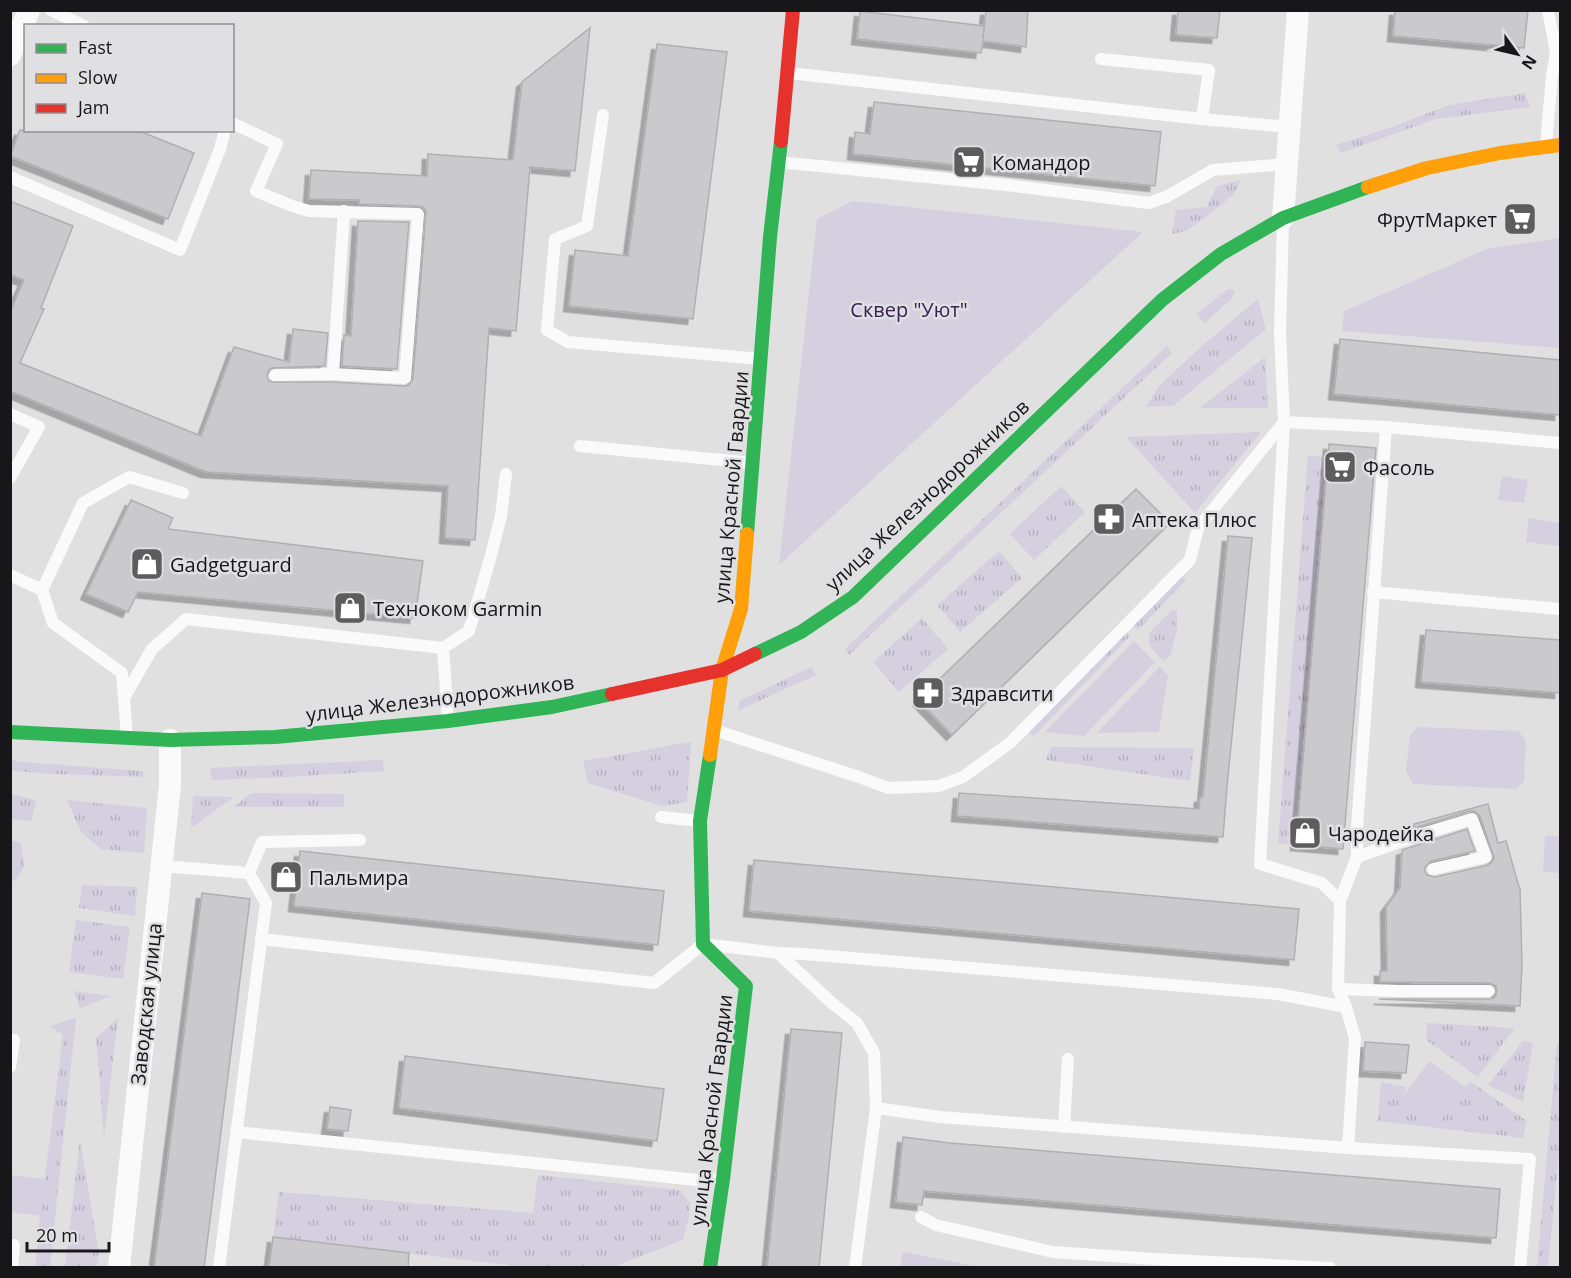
<svg xmlns="http://www.w3.org/2000/svg" width="1571" height="1278" viewBox="0 0 1571 1278" font-family="'Open Sans',sans-serif">
  <style>
    .grass { fill: url(#grass-tufts) }
    .park { fill: #d4d0df }
    .building { fill: #cac9cb; stroke: #b0b0b1; stroke-width: 1.5; filter: url(#shadow) }
    .lines { fill: none; stroke-linecap: round; stroke-linejoin: round }
    .lane { stroke: #fafafa; stroke-width: 12 }
    .street { stroke: #fafafa; stroke-width: 22 }
    .fast { stroke: #30b455; stroke-width: 14 }
    .slow { stroke: #ff9f0a; stroke-width: 14 }
    .jam { stroke: #e5322d; stroke-width: 14 }
    .labels { text-anchor: middle; dominant-baseline: central; stroke-width: 5; stroke-linejoin: round; paint-order: stroke }
    .poi-label { font-size: 20px; fill: #171618; stroke: #e0dfe2; text-anchor: start }
    .park-label { font-size: 20px; fill: #352155; stroke: #e0dfe2 }
    .street-label { font-size: 20px; fill: #171618; stroke: #e0dfe2 }
  </style>
  <defs>
    <pattern id="grass-tufts" width="24" height="20" patternUnits="userSpaceOnUse" patternTransform="scale(1.5)"><rect width="24" height="20" fill="#d4d0df"/><path d="M3 7l-1-3M5 7V3M7 7l1-3M15 17l-1-3M17 17v-4M19 17l1-3" fill="none" stroke="#b5b2bf"/></pattern>
    <filter id="shadow"><feDropShadow dx="-5.5" dy="5.5" stdDeviation="0" flood-color="#0004"/></filter>
  </defs>
  <rect width="100%" height="100%" fill="#e0e0e1"/>
  <!-- grass -->
  <g class="grass">
    <path d="M 1525,93 L 1530,107 L 1436,119 L 1341,153 L 1336,145 L 1392,127 L 1449,105 Z"/>
    <path d="M 1241,180 L 1233,195 L 1210,214 L 1186,231 L 1172,234 L 1176,210 L 1207,207 L 1217,186 Z"/>
    <path d="M 1228,289 L 1231,289 L 1235,291 L 1233,297 L 1205,323 L 1196,314 Z"/>
    <path d="M 1258,299 L 1266,329 L 1173,406 L 1146,407 L 1158,387 L 1203,345 Z"/>
    <path d="M 1167,346 L 1172,353 L 849,655 L 845,649 L 870,625 Z"/>
    <path d="M 1265,357 L 1268,408 L 1200,408 Z"/>
    <path d="M 1261,432 L 1195,513 L 1126,437 Z"/>
    <path d="M 1308,456 L 1328,457 L 1296,845 L 1278,843 Z"/>
    <path d="M 1061,486 L 1085,512 L 1034,560 L 1010,534 Z"/>
    <path d="M 999,551 L 1022,578 L 960,632 L 937,605 Z"/>
    <path d="M 1179,574 L 1186,580 L 1138,630 L 1132,625 Z"/>
    <path d="M 1173,609 L 1177,611 L 1177,629 L 1170,656 L 1163,661 L 1149,645 L 1149,633 Z"/>
    <path d="M 922,618 L 948,649 L 899,692 L 873,662 Z"/>
    <path d="M 1125,631 L 1130,636 L 1034,736 L 1028,731 Z"/>
    <path d="M 811,667 L 816,675 L 739,710 L 739,701 Z"/>
    <path d="M 691,742 L 687,802 L 662,806 L 588,783 L 583,761 Z"/>
    <path d="M 1051,747 L 1194,748 L 1190,781 L 1046,760 Z"/>
    <path d="M 11,760 L 22,762 L 143,771 L 143,777 L 53,774 L 16,771 L 11,770 Z"/>
    <path d="M 383,760 L 384,771 L 289,777 L 212,780 L 210,768 Z"/>
    <path d="M 251,793 L 344,794 L 344,807 L 234,807 Z"/>
    <path d="M 10,794 L 36,800 L 31,821 L 11,819 Z"/>
    <path d="M 193,796 L 234,797 L 191,828 Z"/>
    <path d="M 67,800 L 147,808 L 144,853 L 101,849 L 81,832 Z"/>
    <path d="M 11,841 L 20,842 L 25,865 L 16,880 L 11,882 Z"/>
    <path d="M 82,885 L 137,887 L 135,916 L 79,908 Z"/>
    <path d="M 76,920 L 130,927 L 123,979 L 69,972 Z"/>
    <path d="M 74,991 L 111,996 L 80,1008 Z"/>
    <path d="M 76,1018 L 50,1267 L 35,1267 L 40,1216 L 63,1035 L 50,1026 Z"/>
    <path d="M 118,1018 L 104,1138 L 96,1038 Z"/>
    <path d="M 1427,1023 L 1515,1028 L 1478,1077 L 1426,1040 Z"/>
    <path d="M 1523,1041 L 1533,1043 L 1523,1102 L 1488,1085 Z"/>
    <path d="M 1557,1043 L 1560,1043 L 1560,1142 L 1548,1267 L 1537,1267 Z"/>
    <path d="M 1381,1082 L 1406,1087 L 1404,1095 L 1439,1121 L 1465,1087 L 1471,1082 L 1527,1121 L 1523,1138 L 1378,1121 Z"/>
    <path d="M 80,1139 L 99,1254 L 97,1267 L 65,1267 Z"/>
    <path d="M 538,1175 L 680,1190 L 690,1203 L 689,1216 L 683,1240 L 613,1267 L 525,1267 L 273,1237 L 279,1192 L 533,1213 Z"/>
  </g>
  <!-- park -->
  <g class="park">
    <path d="M 852,201 L 1143,232 L 779,565 L 817,219 Z"/>
    <path d="M 1560,238 L 1560,348 L 1342,331 L 1344,311 L 1487,249 Z"/>
    <path d="M 1502,476 L 1528,480 L 1524,503 L 1498,500 Z"/>
    <path d="M 1529,518 L 1560,523 L 1560,546 L 1526,542 Z"/>
    <path d="M 1134,641 L 1155,662 L 1084,736 L 1045,732 Z"/>
    <path d="M 1160,666 L 1168,676 L 1159,732 L 1097,733 Z"/>
    <path d="M 1418,727 L 1518,731 L 1526,740 L 1524,781 L 1516,789 L 1413,784 L 1406,771 L 1410,735 Z"/>
    <path d="M 1545,836 L 1560,836 L 1560,878 L 1558,878 L 1558,873 L 1543,872 Z"/>
    <path d="M 1430,1061 L 1465,1087 L 1439,1121 L 1404,1095 Z"/>
    <path d="M 11,1175 L 45,1179 L 40,1216 L 11,1212 Z"/>
    <path d="M 903,1252 L 981,1267 L 900,1267 Z"/>
  </g>
  <!-- building -->
  <g class="building">
    <path d="M 986,10 L 1028,10 L 1026,47 L 983,41 L 981,53 L 857,39 L 860,11 L 984,26 L 983,39 Z"/>
    <path d="M 1178,10 L 1220,10 L 1217,38 L 1176,35 Z"/>
    <path d="M 1395,10 L 1528,10 L 1524,48 L 1393,36 Z"/>
    <path d="M 590,28 L 575,171 L 530,167 L 516,331 L 489,328 L 475,540 L 445,538 L 448,486 L 206,472 L 10,391 L 10,312 L 24,280 L 10,275 L 10,201 L 73,226 L 41,308 L 44,309 L 20,363 L 201,436 L 234,347 L 289,362 L 293,329 L 328,333 L 325,366 L 271,368 L 268,372 L 267,376 L 268,380 L 272,382 L 333,382 L 405,386 L 409,385 L 413,379 L 426,211 L 423,207 L 418,206 L 359,204 L 359,200 L 309,199 L 311,170 L 427,176 L 428,154 L 513,160 L 522,82 Z"/>
    <path d="M 657,44 L 727,52 L 693,319 L 569,306 L 575,250 L 628,256 Z"/>
    <path d="M 874,102 L 1161,132 L 1155,186 L 853,154 L 855,132 L 870,134 Z"/>
    <path d="M 20,130 L 137,130 L 194,153 L 168,219 L 10,156 Z"/>
    <path d="M 358,221 L 409,222 L 397,369 L 342,366 L 344,335 L 351,336 Z"/>
    <path d="M 1340,339 L 1560,360 L 1560,415 L 1334,394 Z"/>
    <path d="M 1329,444 L 1376,448 L 1343,849 L 1296,845 Z"/>
    <path d="M 1136,489 L 1170,523 L 952,735 L 918,700 Z"/>
    <path d="M 131,500 L 173,518 L 168,529 L 423,561 L 415,618 L 138,592 L 128,612 L 86,594 Z"/>
    <path d="M 1228,536 L 1252,538 L 1227,786 L 1223,837 L 957,816 L 959,793 L 1199,809 L 1200,797 L 1203,797 Z"/>
    <path d="M 1426,630 L 1560,640 L 1560,693 L 1421,682 Z"/>
    <path d="M 1488,804 L 1498,843 L 1506,841 L 1519,887 L 1520,888 L 1522,965 L 1520,1006 L 1379,999 L 1489,999 L 1494,998 L 1496,995 L 1497,990 L 1496,986 L 1489,983 L 1380,982 L 1380,971 L 1387,971 L 1386,907 L 1400,888 L 1402,850 L 1467,829 L 1475,851 L 1431,861 L 1425,867 L 1425,871 L 1427,875 L 1435,877 L 1488,865 L 1492,862 L 1494,858 L 1480,816 L 1474,811 L 1470,811 L 1414,828 L 1414,824 Z"/>
    <path d="M 300,851 L 664,891 L 658,945 L 294,906 Z"/>
    <path d="M 754,860 L 1299,909 L 1294,960 L 749,911 Z"/>
    <path d="M 202,893 L 250,899 L 204,1268 L 154,1268 Z"/>
    <path d="M 791,1029 L 842,1033 L 819,1268 L 767,1268 Z"/>
    <path d="M 1365,1042 L 1409,1045 L 1406,1073 L 1363,1071 Z"/>
    <path d="M 405,1056 L 664,1089 L 657,1141 L 399,1108 Z"/>
    <path d="M 330,1107 L 351,1110 L 348,1131 L 327,1129 Z"/>
    <path d="M 903,1137 L 950,1143 L 1500,1189 L 1496,1238 L 924,1191 L 922,1205 L 896,1202 Z"/>
    <path d="M 273,1237 L 409,1253 L 408,1268 L 269,1268 Z"/>
  </g>
  <g class="lines">
    <!-- lane -->
    <g class="lane">
      <path d="M 51,10 L 84,26"/>
      <path d="M 1101,59 L 1209,70 L 1202,119"/>
      <path d="M 789,73 L 1202,119 L 1289,127"/>
      <path d="M 603,115 L 587,226 L 555,239 L 547,330 L 568,342 L 761,359"/>
      <path d="M 232,123 L 277,144 L 256,191 L 292,206 L 309,211 L 418,214 L 405,378 L 333,374 L 344,211"/>
      <path d="M 1546,145 L 1552,76 L 1556,52 L 1548,10"/>
      <path d="M 779,162 L 1006,185 L 1149,203 L 1166,197 L 1213,170 L 1286,164"/>
      <path d="M 10,177 L 180,250 L 220,149 L 225,130"/>
      <path d="M 1283,221 L 1280,333 L 1284,422 L 1260,864 L 1322,883 L 1340,901"/>
      <path d="M 275,375 L 333,374"/>
      <path d="M 10,414 L 39,427 L 10,478"/>
      <path d="M 580,446 L 752,463"/>
      <path d="M 10,575 L 42,590"/>
      <path d="M 1373,592 L 1560,609"/>
      <path d="M 124,697 L 122,673 L 53,623 L 42,590 L 83,503 L 129,477 L 183,493"/>
      <path d="M 448,719 L 443,648 L 469,631 L 490,559 L 501,516 L 506,474"/>
      <path d="M 714,730 L 859,777 L 888,788 L 939,786 L 963,777 L 1011,742 L 1190,560 L 1198,528 L 1284,422 L 1386,427 L 1560,443"/>
      <path d="M 127,737 L 124,698 L 152,649 L 186,619 L 443,648"/>
      <path d="M 661,817 L 699,821"/>
      <path d="M 1357,857 L 1419,835 L 1472,819 L 1486,857 L 1433,869"/>
      <path d="M 161,866 L 249,873"/>
      <path d="M 249,873 L 262,842 L 360,840"/>
      <path d="M 261,939 L 654,983 L 703,944 L 778,953 L 804,954 L 1278,994 L 1346,1007"/>
      <path d="M 778,953 L 832,1003 L 857,1023 L 874,1053 L 876,1108 L 855,1268"/>
      <path d="M 1338,989 L 1399,991 L 1489,991"/>
      <path d="M 10,1040 L 14,1040 L 10,1067"/>
      <path d="M 876,1108 L 940,1117 L 1348,1148 L 1530,1159 L 1520,1268"/>
      <path d="M 1064,1127 L 1068,1059"/>
      <path d="M 236,1132 L 697,1180 L 722,1179"/>
      <path d="M 1348,1148 L 1355,1038 L 1346,1007 L 1338,989 L 1340,901 L 1357,857 L 1357,828 L 1386,427"/>
      <path d="M 921,1217 L 936,1225 L 1053,1252 L 1154,1259 L 1330,1268"/>
      <path d="M 12,1268 L 14,1245"/>
      <path d="M 219,1268 L 266,903 L 249,873"/>
    </g>
    <!-- street -->
    <g class="street">
      <path d="M 10,55 L 29,10"/>
      <path d="M 1283,218 L 1298,10"/>
      <path d="M 119,1268 L 170,785 L 170,740"/>
    </g>
    <!-- fast -->
    <g class="fast">
      <path d="M 747,534 L 770,237 L 781,141"/>
      <path d="M 755,654 L 801,632 L 853,597 L 1162,300 L 1221,254 L 1283,218 L 1368,187"/>
      <path d="M 10,732 L 170,740 L 275,737 L 448,721 L 552,707 L 612,694"/>
      <path d="M 710,755 L 700,821 L 703,944 L 746,986 L 723,1179 L 710,1268"/>
    </g>
    <!-- slow -->
    <g class="slow">
      <path d="M 1368,187 L 1427,168 L 1500,153 L 1560,145"/>
      <path d="M 710,755 L 722,670 L 741,609 L 747,534"/>
    </g>
    <!-- jam -->
    <g class="jam">
      <path d="M 781,141 L 793,10"/>
      <path d="M 612,694 L 722,670 L 755,654"/>
    </g>
  </g>
  <!-- icons -->
  <defs>
    <symbol id="supermarket-square" viewBox="-11 -11 22 22"><rect x="-9" y="-9" width="18" height="18" rx="4" fill="#5d5d5e" stroke="#e0dfe2"/><path d="M-6-5.5h2.5l.6 2H6L4.5 2H-2.5L-4.4-4H-6ZM-1.5 3.2a1.3 1.3 0 1 0 .1 0ZM3 3.2a1.3 1.3 0 1 0 .1 0Z" fill="#fff"/></symbol>
    <symbol id="pharmacy-square" viewBox="-11 -11 22 22"><rect x="-9" y="-9" width="18" height="18" rx="4" fill="#5d5d5e" stroke="#e0dfe2"/><path d="M-2-6h4v4h4v4h-4v4h-4v-4h-4v-4h4Z" fill="#fff"/></symbol>
    <symbol id="shop-square" viewBox="-11 -11 22 22"><rect x="-9" y="-9" width="18" height="18" rx="4" fill="#5d5d5e" stroke="#e0dfe2"/><path d="M-5-2.5h2.3a2.7 3.5 0 0 1 5.4 0H5L5.5 6h-11ZM-1.5-2.5h3a1.5 2.3 0 0 0-3 0Z" fill="#fff"/></symbol>
  </defs>
  <g fill-rule="evenodd">
    <use href="#supermarket-square" x="950" y="143" width="38" height="38"/>
    <use href="#supermarket-square" x="1501" y="200" width="38" height="38"/>
    <use href="#supermarket-square" x="1321" y="448" width="38" height="38"/>
    <use href="#pharmacy-square" x="1090" y="500" width="38" height="38"/>
    <use href="#shop-square" x="128" y="545" width="38" height="38"/>
    <use href="#shop-square" x="331" y="589" width="38" height="38"/>
    <use href="#pharmacy-square" x="909" y="674" width="38" height="38"/>
    <use href="#shop-square" x="1286" y="814" width="38" height="38"/>
    <use href="#shop-square" x="267" y="858" width="38" height="38"/>
  </g>
  <g class="labels">
    <!-- poi labels -->
    <g class="poi-label">
      <text x="992" y="162">Командор</text>
      <text x="1497" y="219" text-anchor="end">ФрутМаркет</text>
      <text x="1363" y="467">Фасоль</text>
      <text x="1132" y="519">Аптека Плюс</text>
      <text x="170" y="564">Gadgetguard</text>
      <text x="373" y="608">Техноком Garmin</text>
      <text x="951" y="693">Здравсити</text>
      <text x="1328" y="833">Чародейка</text>
      <text x="309" y="877">Пальмира</text>
    </g>
    <!-- park labels -->
    <g class="park-label">
      <text x="909" y="309">Сквер "Уют"</text>
    </g>
    <!-- street labels -->
    <g class="street-label">
      <text transform="translate(731 487) rotate(-85)">улица Красной Гвардии</text>
      <text transform="translate(927 495) rotate(-43)">улица Железнодорожников</text>
      <text transform="translate(440 698) rotate(-7)">улица Железнодорожников</text>
      <text transform="translate(146 1004) rotate(-84)">Заводская улица</text>
      <text transform="translate(711 1110) rotate(-83)">улица Красной Гвардии</text>
    </g>
  </g>
  <!-- border -->
  <rect width="1571" height="1278" fill="none" stroke="#171618" stroke-width="24"/>
  <!-- legend -->
  <rect x="24" y="24" width="210" height="108" fill="#e0dfe2" stroke="#908f91" stroke-width="1.5"/>
  <rect x="36" y="44" width="30" height="9" fill="#30b455" stroke="#908f91" stroke-width="1.5"/>
  <text x="78" y="54" font-size="18" fill="#171618">Fast</text>
  <rect x="36" y="74" width="30" height="9" fill="#ff9f0a" stroke="#908f91" stroke-width="1.5"/>
  <text x="78" y="84" font-size="18" fill="#171618">Slow</text>
  <rect x="36" y="104" width="30" height="9" fill="#e5322d" stroke="#908f91" stroke-width="1.5"/>
  <text x="78" y="114" font-size="18" fill="#171618">Jam</text>
  <!-- north arrow -->
  <g transform="translate(1517 54) rotate(124)" stroke="#e0dfe2" stroke-width="4.5" paint-order="stroke">
  <path d="M0-4.5L10 22L0 15L-10 22Z" fill="#171618"/>
  <text y="-9" font-size="16" font-weight="bold" text-anchor="middle" fill="#171618">N</text>
  </g>
  <!-- scale -->
  <path d="M27 1242v9h82v-9" fill="none" stroke="#171618" stroke-width="3"/>
  <text x="36" y="1242" font-size="18" fill="#171618" stroke="#e0dfe2" stroke-width="4.5" paint-order="stroke">20 m</text>
</svg>
